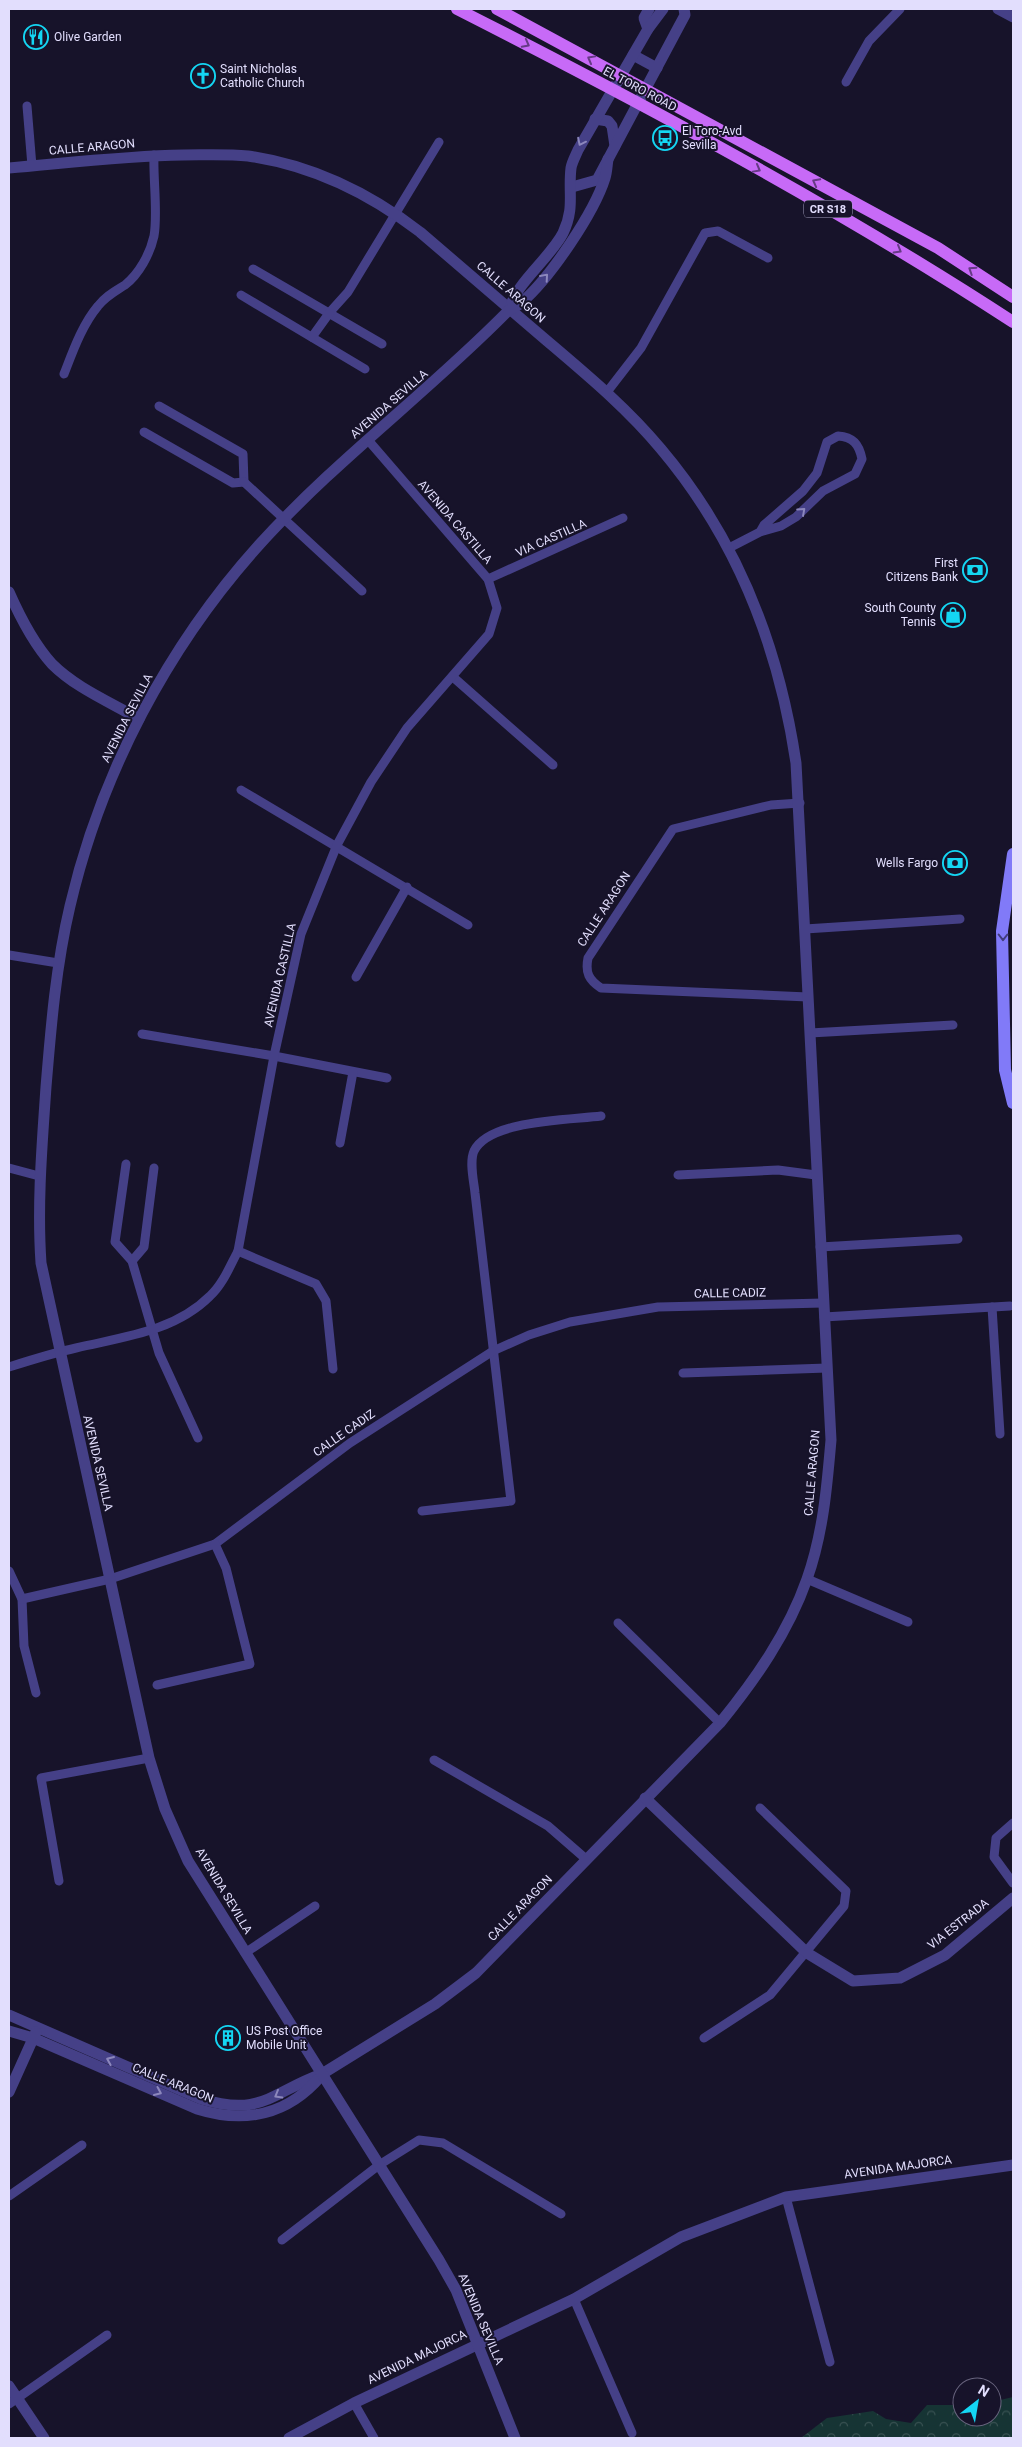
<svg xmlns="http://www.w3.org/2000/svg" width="1022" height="2447" viewBox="0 0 1022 2447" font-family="Roboto,sans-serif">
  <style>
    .park { fill: url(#park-crowns) }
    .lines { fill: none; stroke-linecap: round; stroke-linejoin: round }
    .minor { stroke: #454087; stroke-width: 9 }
    .tertiary { stroke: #454087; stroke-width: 11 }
    .secondary { stroke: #817af8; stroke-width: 12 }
    .primary { stroke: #c76af7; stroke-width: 12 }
    .oneway { stroke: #663a86 }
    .oneway2 { stroke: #8c87bc }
    .oneway3 { stroke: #413c7c }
    .labels { text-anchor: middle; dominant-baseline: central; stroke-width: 4; stroke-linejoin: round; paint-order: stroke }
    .shield { fill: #17132a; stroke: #a5a1be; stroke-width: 1 }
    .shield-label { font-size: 11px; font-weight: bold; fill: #e2defd }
    .poi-label { font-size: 12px; fill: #e2defd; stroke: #17132a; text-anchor: start }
    .street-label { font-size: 12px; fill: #e2defd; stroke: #17132a }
  </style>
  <defs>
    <pattern id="park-crowns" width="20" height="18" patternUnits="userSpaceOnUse" patternTransform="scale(1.25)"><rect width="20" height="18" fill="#163434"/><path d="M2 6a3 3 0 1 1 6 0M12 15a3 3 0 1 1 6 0" fill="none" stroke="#385152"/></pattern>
  </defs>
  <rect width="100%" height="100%" fill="#17132a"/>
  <!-- park -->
  <path class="park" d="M 1013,2397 L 1013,2438 L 801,2438 L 827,2418 L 873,2411 L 886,2419 L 911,2423 L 927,2405 L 962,2405 L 962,2417 L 992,2417 L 992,2402 Z"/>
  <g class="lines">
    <!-- minor -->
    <g class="minor">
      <path d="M 846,82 L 869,41 L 900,9"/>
      <path d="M 27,106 L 32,166"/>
      <path d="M 253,269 L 382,344"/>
      <path d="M 241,295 L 365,369"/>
      <path d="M 312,337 L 330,312 L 348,292 L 439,142"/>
      <path d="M 64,374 C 73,351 82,325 98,306 C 106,296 114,292 125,285 C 139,274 150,254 154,236 C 158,214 153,179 154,155"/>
      <path d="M 607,392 L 641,348 L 705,233 L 718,231 L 768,258"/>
      <path d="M 159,406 L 243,454 L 244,482"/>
      <path d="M 144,432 L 233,483 L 244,482"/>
      <path d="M 244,482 L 362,591"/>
      <path d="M 729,548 L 760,532 L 781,526 L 796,517 L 823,491 L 855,474 L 862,459 C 859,444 853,437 838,436 L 827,442 L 817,473 L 803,491 L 764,525 L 760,532"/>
      <path d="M 488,579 L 623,518"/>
      <path d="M 453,677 L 553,765"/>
      <path d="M 241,790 L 468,925"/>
      <path d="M 800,803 L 771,805 L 673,829 L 588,958 C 585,973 589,980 601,988 L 808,997"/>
      <path d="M 805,929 L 960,919"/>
      <path d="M 9,955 L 58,963"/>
      <path d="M 356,977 L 407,887"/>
      <path d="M 810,1033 L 953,1025"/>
      <path d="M 142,1034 L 274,1056 L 387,1078"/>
      <path d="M 340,1143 L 353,1072"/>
      <path d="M 126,1164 L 115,1242 L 132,1261 L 159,1353 L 198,1438"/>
      <path d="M 9,1168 L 39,1176"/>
      <path d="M 678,1175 L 778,1170 L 816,1175"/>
      <path d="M 820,1247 L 958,1239"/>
      <path d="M 238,1251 L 316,1284 L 326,1301 L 333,1369"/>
      <path d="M 132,1261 L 144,1247 L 154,1168"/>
      <path d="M 992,1307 L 1000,1434"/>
      <path d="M 824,1317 L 1010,1306"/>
      <path d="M 9,1367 C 31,1360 53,1353 76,1348 C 122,1337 174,1332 210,1296 C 223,1284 230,1266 238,1251 L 274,1056 L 301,934 L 337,845 L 371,782 L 407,728 L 489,634 L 497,608 L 488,579 L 368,440"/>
      <path d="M 683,1373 L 827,1368"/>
      <path d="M 422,1511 L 511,1501 L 475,1193 C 474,1182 469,1162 474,1151 C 489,1120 569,1120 601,1116"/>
      <path d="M 9,1571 L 22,1599 L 24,1646 L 36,1693"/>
      <path d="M 807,1579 L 908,1622"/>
      <path d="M 22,1599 L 110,1579 L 215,1544 L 350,1443 L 493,1351 L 529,1335 L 570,1322 L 658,1307 L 823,1303"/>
      <path d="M 618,1623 L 720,1723"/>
      <path d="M 157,1685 L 250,1664 L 226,1568 L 215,1544"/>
      <path d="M 434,1760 L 548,1826 L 586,1859"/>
      <path d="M 1013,1823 L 996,1838 L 994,1857 L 1013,1883"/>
      <path d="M 59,1881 L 41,1778 L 149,1758"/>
      <path d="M 245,1953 L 315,1906"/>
      <path d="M 704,2038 L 770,1995 L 844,1906 L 846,1891 L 760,1808"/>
      <path d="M 9,2196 L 82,2145"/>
      <path d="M 786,2197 L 830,2362"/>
      <path d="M 282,2240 L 379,2165 L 419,2140 L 443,2143 L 561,2214"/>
      <path d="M 574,2299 L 632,2433"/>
      <path d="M 354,2403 L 374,2438"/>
      <path d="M 9,2404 L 107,2335"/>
    </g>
    <!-- tertiary -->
    <g class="tertiary">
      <path d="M 998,9 L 1013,17"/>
      <path d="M 648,29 L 644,18 L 649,9"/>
      <path d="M 633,55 L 657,68"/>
      <path d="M 595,119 L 608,121 L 612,126 L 615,146"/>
      <path d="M 9,168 C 67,163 125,156 183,155 C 205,155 227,154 248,156 C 312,165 369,193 420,232 C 462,268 504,304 546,340 C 586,374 627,408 661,449 C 737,539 779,648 796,763 L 831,1440 C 827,1487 823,1534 807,1579 C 788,1633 755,1680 720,1723 L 476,1973 L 435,2004 L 322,2074 C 270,2093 262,2117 201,2099 L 9,2015"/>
      <path d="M 572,187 L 597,180 L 678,28 L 685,15 L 684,9"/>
      <path d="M 510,309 C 514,285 551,257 563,233 C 575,208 568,193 571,168 C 572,162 576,155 578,150 L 648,29 L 663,9"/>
      <path d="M 9,592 C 20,617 33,643 52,664 C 76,688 110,702 139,719"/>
      <path d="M 645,1798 L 807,1953 L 853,1981 L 900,1978 L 945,1955 L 1013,1898"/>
      <path d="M 9,2031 L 33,2038 L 197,2109 C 245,2124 288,2115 321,2076"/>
      <path d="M 9,2092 L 36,2032"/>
      <path d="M 9,2386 L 44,2438"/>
      <path d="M 289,2438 L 354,2403 L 574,2299 L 681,2237 L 786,2197 L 1013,2165"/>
      <path d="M 515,2438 L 456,2290 L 439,2260 L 188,1861 L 165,1809 L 149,1758 L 41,1263 C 37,1204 42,1146 46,1087 C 51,1026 56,965 70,906 C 101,773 168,646 259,545 C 335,461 427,393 506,313 C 511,308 517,307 522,302 C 550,278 594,213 605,178 C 607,172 607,165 608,159"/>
    </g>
    <!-- secondary -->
    <path class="secondary" d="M 1013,854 L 1002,931 L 1005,1070 L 1013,1103"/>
    <!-- primary -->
    <g class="primary">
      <path d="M 457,9 C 646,105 835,206 1013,322"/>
      <path d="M 497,9 L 938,248 L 1013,297"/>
    </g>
  </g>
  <!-- one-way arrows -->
  <defs><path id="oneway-chevron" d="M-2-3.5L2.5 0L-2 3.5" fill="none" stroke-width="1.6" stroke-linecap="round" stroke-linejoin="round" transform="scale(1.25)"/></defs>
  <g class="oneway">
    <use href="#oneway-chevron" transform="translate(526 44) rotate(28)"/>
    <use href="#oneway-chevron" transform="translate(591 59) rotate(-151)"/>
    <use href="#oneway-chevron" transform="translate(757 169) rotate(29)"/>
    <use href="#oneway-chevron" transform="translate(816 182) rotate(-152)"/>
    <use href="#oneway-chevron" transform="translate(898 250) rotate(30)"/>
    <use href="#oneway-chevron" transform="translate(972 270) rotate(-147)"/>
  </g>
  <g class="oneway2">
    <use href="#oneway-chevron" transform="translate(581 142) rotate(116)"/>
    <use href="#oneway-chevron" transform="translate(545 277) rotate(-49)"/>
    <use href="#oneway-chevron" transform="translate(802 511) rotate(-42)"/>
    <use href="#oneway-chevron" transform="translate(110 2060) rotate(-157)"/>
    <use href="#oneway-chevron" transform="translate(158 2092) rotate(24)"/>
    <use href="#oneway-chevron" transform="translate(278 2095) rotate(150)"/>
  </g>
  <use class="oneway3" href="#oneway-chevron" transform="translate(1003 937) rotate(90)"/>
  <!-- icons -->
  <defs>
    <symbol id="restaurant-ring" viewBox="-11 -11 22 22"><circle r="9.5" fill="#17132a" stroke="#14d6f3" stroke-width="1.5"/><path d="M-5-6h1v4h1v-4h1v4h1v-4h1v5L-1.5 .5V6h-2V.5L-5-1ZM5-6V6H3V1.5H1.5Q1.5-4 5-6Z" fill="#14d6f3"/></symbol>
    <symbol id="church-ring" viewBox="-11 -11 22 22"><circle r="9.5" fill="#17132a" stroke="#14d6f3" stroke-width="1.5"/><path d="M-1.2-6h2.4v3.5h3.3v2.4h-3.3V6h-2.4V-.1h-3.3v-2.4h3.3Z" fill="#14d6f3"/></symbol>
    <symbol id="bus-ring" viewBox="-11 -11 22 22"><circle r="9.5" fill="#17132a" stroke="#14d6f3" stroke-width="1.5"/><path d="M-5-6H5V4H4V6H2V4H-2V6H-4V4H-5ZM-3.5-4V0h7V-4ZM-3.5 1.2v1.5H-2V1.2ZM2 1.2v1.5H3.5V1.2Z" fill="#14d6f3"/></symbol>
    <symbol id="bank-ring" viewBox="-11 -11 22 22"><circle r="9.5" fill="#17132a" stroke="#14d6f3" stroke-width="1.5"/><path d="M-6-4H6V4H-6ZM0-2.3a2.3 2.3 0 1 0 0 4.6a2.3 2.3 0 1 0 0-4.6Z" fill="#14d6f3"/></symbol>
    <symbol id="shop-ring" viewBox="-11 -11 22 22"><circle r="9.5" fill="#17132a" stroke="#14d6f3" stroke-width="1.5"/><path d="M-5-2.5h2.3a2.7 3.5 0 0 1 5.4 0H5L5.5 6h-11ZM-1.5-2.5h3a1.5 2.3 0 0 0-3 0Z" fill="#14d6f3"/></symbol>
    <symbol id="building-ring" viewBox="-11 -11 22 22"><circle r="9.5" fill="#17132a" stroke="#14d6f3" stroke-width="1.5"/><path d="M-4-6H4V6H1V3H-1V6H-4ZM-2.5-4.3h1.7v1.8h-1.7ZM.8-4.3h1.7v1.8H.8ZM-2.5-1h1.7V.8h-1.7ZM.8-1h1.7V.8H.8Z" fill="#14d6f3"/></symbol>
  </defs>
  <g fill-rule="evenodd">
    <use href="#restaurant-ring" x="22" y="23" width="28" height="28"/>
    <use href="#church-ring" x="189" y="62" width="28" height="28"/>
    <use href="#bus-ring" x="651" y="124" width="28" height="28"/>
    <use href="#bank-ring" x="961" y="556" width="28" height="28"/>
    <use href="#shop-ring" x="939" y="601" width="28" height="28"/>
    <use href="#bank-ring" x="941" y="849" width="28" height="28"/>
    <use href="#building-ring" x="214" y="2024" width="28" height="28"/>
  </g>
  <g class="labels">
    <!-- shield labels -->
    <rect class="shield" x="804" y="200.5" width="48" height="17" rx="4"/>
    <g class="shield-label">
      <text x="828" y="209">CR S18</text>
    </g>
    <!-- poi labels -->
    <g class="poi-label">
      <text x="54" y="37">Olive Garden</text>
      <text x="220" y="69">Saint Nicholas<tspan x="220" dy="14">Catholic Church</tspan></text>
      <text x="682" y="131">El Toro-Avd<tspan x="682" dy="14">Sevilla</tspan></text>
      <text x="958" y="563" text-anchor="end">First<tspan x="958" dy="14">Citizens Bank</tspan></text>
      <text x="936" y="608" text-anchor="end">South County<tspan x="936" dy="14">Tennis</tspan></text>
      <text x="938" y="863" text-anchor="end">Wells Fargo</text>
      <text x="246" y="2031">US Post Office<tspan x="246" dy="14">Mobile Unit</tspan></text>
    </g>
    <!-- street labels -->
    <g class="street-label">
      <text transform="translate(640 89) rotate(28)">EL TORO ROAD</text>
      <text transform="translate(92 147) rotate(-5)">CALLE ARAGON</text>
      <text transform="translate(511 292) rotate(41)">CALLE ARAGON</text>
      <text transform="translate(389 404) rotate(-41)">AVENIDA SEVILLA</text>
      <text transform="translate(455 522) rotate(49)">AVENIDA CASTILLA</text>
      <text transform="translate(551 538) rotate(-24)">VIA CASTILLA</text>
      <text transform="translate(127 718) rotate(-63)">AVENIDA SEVILLA</text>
      <text transform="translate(604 909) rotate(-57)">CALLE ARAGON</text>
      <text transform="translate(280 975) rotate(-77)">AVENIDA CASTILLA</text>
      <text transform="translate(730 1293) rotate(-1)">CALLE CADIZ</text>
      <text transform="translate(344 1433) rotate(-35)">CALLE CADIZ</text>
      <text transform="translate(98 1463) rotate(77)">AVENIDA SEVILLA</text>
      <text transform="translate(812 1473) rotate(-85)">CALLE ARAGON</text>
      <text transform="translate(224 1891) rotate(59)">AVENIDA SEVILLA</text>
      <text transform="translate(520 1908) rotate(-46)">CALLE ARAGON</text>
      <text transform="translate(958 1924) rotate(-38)">VIA ESTRADA</text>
      <text transform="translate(173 2083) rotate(22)">CALLE ARAGON</text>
      <text transform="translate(898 2167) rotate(-8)">AVENIDA MAJORCA</text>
      <text transform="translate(481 2319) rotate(67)">AVENIDA SEVILLA</text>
      <text transform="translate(417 2357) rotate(-26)">AVENIDA MAJORCA</text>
    </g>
  </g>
  <!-- border -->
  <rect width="1022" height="2447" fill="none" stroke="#e2defd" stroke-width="20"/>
  <!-- north arrow -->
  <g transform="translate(977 2402) rotate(31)"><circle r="24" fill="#17132a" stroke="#68647e"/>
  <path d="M0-4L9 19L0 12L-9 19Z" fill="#14d6f3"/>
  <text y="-8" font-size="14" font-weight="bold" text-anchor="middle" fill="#e2defd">N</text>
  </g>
</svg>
